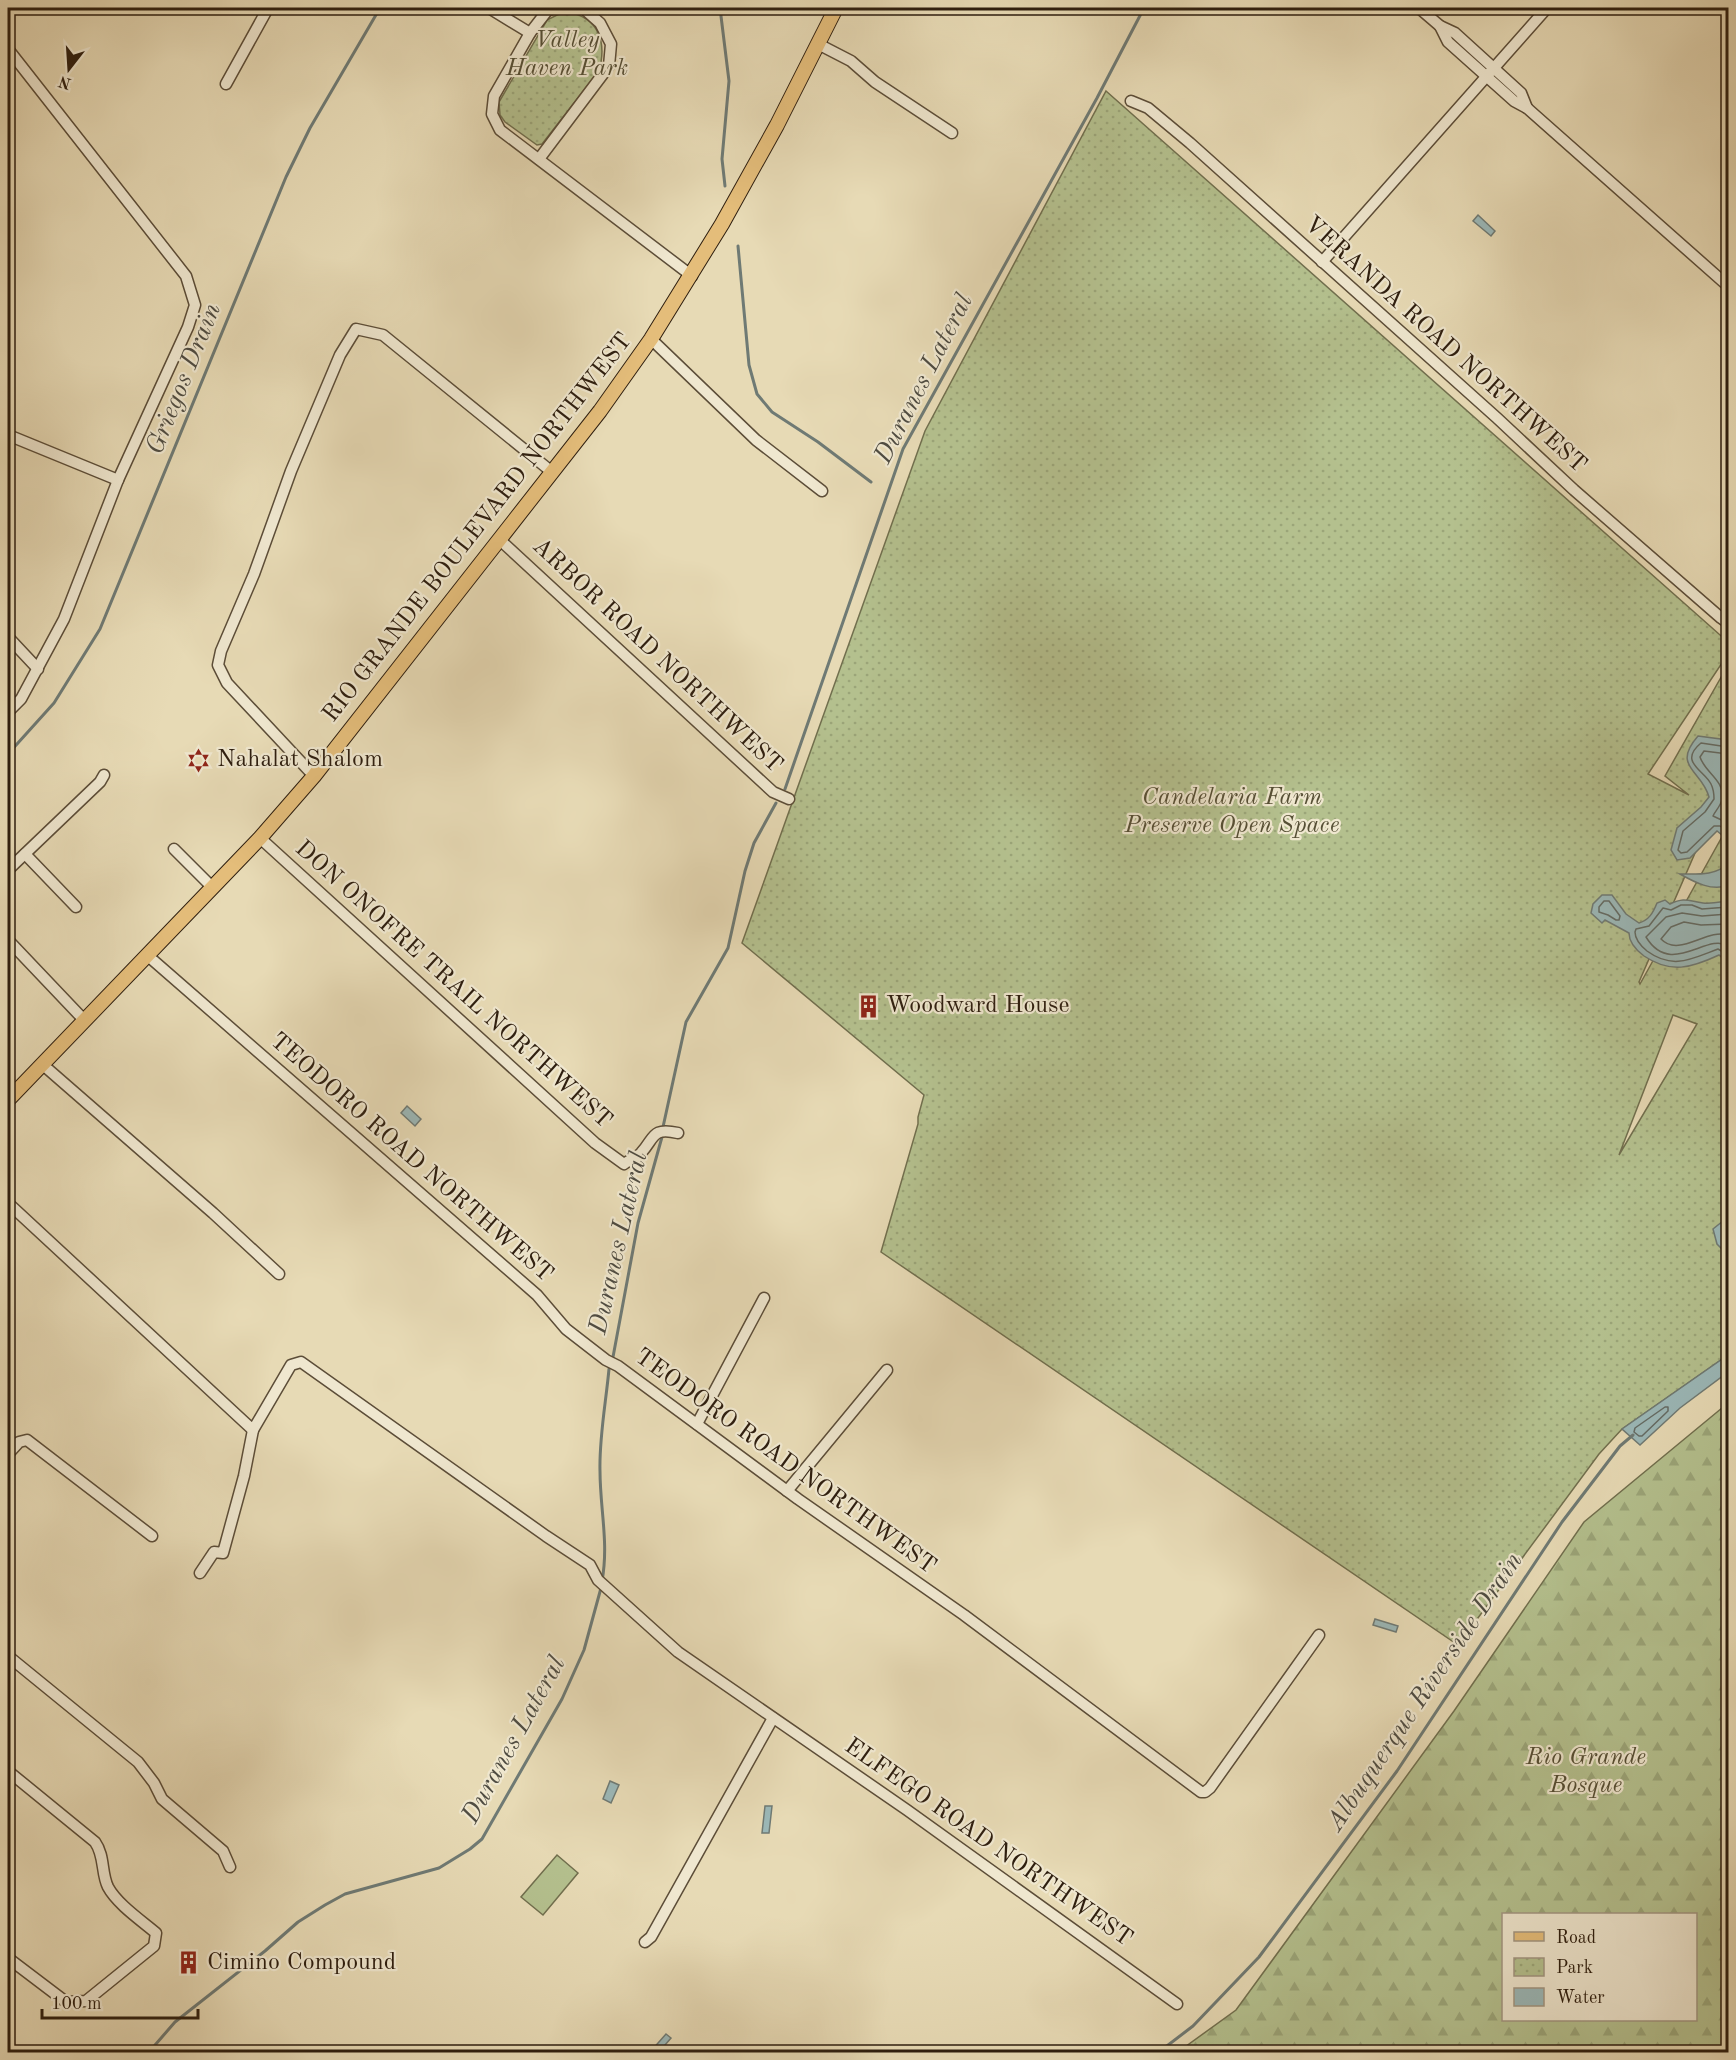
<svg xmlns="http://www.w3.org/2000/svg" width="1736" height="2060" viewBox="0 0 1736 2060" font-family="'Old Standard TT',serif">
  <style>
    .green { fill: #b4c08e; stroke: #716f4e; stroke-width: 1.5 }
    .forest { fill: url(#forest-firs); stroke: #716f4e; stroke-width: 1.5; fill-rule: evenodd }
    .park { fill: url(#park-dots); stroke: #716f4e; stroke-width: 1.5; fill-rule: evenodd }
    .water { fill: #9bb8b8; stroke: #6f7a74; stroke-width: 1.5 }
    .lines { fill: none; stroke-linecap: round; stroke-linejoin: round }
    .shore { stroke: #646b64; stroke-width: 1.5 }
    .stream { stroke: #6f7a74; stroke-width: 3 }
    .minor-casing { stroke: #5c4d38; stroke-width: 13 }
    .major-casing { stroke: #2e1e0f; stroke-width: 16 }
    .minor { stroke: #efe7cf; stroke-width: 10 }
    .major { stroke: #e4bd7a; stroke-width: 14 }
    .labels { text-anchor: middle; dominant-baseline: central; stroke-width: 4.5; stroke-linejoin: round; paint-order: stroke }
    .park-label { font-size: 24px; font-style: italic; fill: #564f35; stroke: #efe7cf }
    .street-label { font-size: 24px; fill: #2e1e0f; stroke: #efe7cf }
    .poi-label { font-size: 24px; fill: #2e1e0f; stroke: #efe7cf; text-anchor: start }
    .water-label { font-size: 26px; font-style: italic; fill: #4f4c42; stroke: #efe7cf }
  </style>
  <defs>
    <pattern id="forest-firs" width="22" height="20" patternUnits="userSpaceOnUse" patternTransform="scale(1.5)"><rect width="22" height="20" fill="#b4c08e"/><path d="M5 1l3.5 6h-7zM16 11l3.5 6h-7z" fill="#9ba579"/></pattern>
    <pattern id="park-dots" width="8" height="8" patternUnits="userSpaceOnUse" patternTransform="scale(1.5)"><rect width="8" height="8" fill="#b4c08e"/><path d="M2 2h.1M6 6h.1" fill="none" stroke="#9ba579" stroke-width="1.8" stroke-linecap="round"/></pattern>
  </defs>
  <rect width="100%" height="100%" fill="#e7dab5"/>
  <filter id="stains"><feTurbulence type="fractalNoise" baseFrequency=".00333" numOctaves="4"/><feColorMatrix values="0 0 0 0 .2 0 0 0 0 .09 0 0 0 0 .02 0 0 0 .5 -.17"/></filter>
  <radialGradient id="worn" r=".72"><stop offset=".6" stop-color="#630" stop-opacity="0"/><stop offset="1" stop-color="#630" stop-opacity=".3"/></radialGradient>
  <!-- green -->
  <path class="green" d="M 557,1855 L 578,1873 L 543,1915 L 521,1897 Z"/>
  <!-- forest -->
  <path class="forest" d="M 1728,1403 L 1728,2052 L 1178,2052 L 1236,2010 L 1454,1711 L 1584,1522 ZM 1504,1914 L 1696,1914 L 1696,2020 L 1504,2020 Z"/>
  <!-- park -->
  <g class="park">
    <path d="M 568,12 C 599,18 607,42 599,71 L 542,144 L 537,145 L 505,122 L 500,115 L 499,102 L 547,20 L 559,14 Z"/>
    <path d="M 1106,91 L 1728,642 L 1728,654 L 1648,774 L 1689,795 L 1665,776 L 1728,665 L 1728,1355 L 1622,1429 L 1599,1454 L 1458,1645 L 881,1252 L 918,1124 L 918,1117 L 924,1095 L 742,943 L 925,431 ZM 1712,814 L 1728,826 L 1640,984 L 1639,982 ZM 1673,1015 L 1697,1024 L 1619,1155 Z"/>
  </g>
  <!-- water -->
  <g class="water">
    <path d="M 1478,215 L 1495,231 L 1491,236 L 1473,221 Z"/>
    <path d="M 1698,736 L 1728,740 L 1728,840 L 1717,831 L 1690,858 L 1677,860 L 1671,850 L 1677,828 L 1701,807 L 1709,797 C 1702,770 1671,767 1698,736 Z"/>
    <path d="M 1728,863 L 1728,885 C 1713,892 1694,882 1680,874 C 1696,874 1717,876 1728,863 Z"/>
    <path d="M 1602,895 L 1612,895 L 1626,914 L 1639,923 C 1649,920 1653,913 1657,903 L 1665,900 L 1670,904 C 1685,897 1688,901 1703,903 C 1712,904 1720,902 1728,901 L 1728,963 L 1719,955 C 1691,968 1671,974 1644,956 C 1636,950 1629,942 1629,933 L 1605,920 L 1602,923 L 1591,913 L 1593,904 Z"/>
    <path d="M 407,1106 L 421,1119 L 415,1126 L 401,1113 Z"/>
    <path d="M 1728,1217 L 1728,1255 L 1717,1244 L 1713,1229 Z"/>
    <path d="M 1728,1355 L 1728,1372 L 1680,1408 L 1640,1445 L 1622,1429 Z"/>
    <path d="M 1375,1619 L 1398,1626 L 1396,1632 L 1373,1625 Z"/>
    <path d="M 610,1781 L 619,1785 L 611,1803 L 603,1799 Z"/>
    <path d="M 765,1806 L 772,1806 L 769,1833 L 762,1833 Z"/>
    <path d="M 666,2034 L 671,2038 L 659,2052 L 651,2051 Z"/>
  </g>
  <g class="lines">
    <!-- shore -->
    <g class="shore">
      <path d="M 1728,747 L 1701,743 C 1678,762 1704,770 1711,784 C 1713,788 1714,794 1714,799 L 1705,812 L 1683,831 L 1678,850 L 1681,853 L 1687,852 L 1714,826 L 1720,826 L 1728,832"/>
      <path d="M 1728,754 L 1704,751 L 1700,757 C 1705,773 1725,780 1722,799 C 1721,806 1715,811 1713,816 L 1728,823"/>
      <path d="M 1604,901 L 1609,901 L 1620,916 L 1619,920 L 1616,920 L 1608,915 L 1599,912 L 1599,907 Z"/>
      <path d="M 1728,907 L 1702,909 L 1692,905 L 1681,905 L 1671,910 L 1663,908 L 1649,926 L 1636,929 L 1635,932 C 1635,940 1641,946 1647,951 C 1673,970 1691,959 1718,949 L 1728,955"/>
      <path d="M 1728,914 L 1702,916 L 1682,913 L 1666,917 L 1646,937 C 1671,978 1707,932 1728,946"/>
      <path d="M 1728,924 L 1701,925 L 1684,922 L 1671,927 L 1661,939 C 1679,958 1707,928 1728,935"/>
      <path d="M 1665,1407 L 1668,1407 L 1668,1411 L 1642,1436 L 1639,1436 L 1634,1432 L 1635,1428 Z"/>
    </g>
    <!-- stream -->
    <g class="stream">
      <path d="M 720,8 L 729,81 L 722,159 L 725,186"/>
      <path d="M 738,246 L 749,365 L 757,394 L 772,412 L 818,442 L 871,482"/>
      <path d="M 8,754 L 54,703 L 100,629 L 286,177 L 310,128 L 380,8"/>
      <path d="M 785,789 L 903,449 L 1097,98 L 1144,8"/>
      <path d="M 663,1127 L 686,1022 L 728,948 L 745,871 L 754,843 L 776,803"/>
      <path d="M 613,1357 L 638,1223 L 662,1137"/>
      <path d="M 602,1581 C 609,1543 600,1509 600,1471 C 599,1438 606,1402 609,1369"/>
      <path d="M 149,2052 L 175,2022 L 265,1951 L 298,1922 L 325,1905 L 345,1894 L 439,1868 L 470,1849 L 482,1839 L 562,1699 L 584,1650 L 601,1588"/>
      <path d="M 1159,2052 L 1193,2026 L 1259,1957 L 1397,1771 L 1562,1522 L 1620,1446 L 1633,1435"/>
    </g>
    <defs>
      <g id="minor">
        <path d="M 489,8 L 530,33"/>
        <path d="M 555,8 L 547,11 L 530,33 L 494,96 L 492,114 L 500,130 L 692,276"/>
        <path d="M 1419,8 L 1440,26 L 1455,33 L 1521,93 L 1527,108"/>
        <path d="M 1440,26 L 1448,42 L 1514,101 L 1527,108 L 1728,286"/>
        <path d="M 818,44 L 851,61 L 875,82 L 952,133"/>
        <path d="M 8,49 L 186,276 L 195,305 L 188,327 L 118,480 L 64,619 L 21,699 L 8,712"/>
        <path d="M 226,84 L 268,8"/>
        <path d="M 1131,101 L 1148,108 L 1190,143 L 1497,418 L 1574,490 L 1721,618 L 1728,623"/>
        <path d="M 539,159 L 609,66 L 611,44 L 600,23 L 583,8"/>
        <path d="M 1322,262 L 1547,8"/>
        <path d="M 651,339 L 756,440 L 822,491"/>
        <path d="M 8,435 L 118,480"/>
        <path d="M 500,540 L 773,792 L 789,799"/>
        <path d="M 8,637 L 38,669"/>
        <path d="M 314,776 L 227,683 L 218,665 L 221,651 L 254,574 L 291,471 L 340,355 L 356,329 L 383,335 L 552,472"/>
        <path d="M 260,838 L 595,1143 L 624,1164 C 629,1160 637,1157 641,1153 C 655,1138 651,1127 678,1133"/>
        <path d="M 174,849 L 212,887"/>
        <path d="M 25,854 L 76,907"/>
        <path d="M 8,870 L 100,782 L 104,775"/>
        <path d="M 8,940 L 84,1020"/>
        <path d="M 147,955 L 537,1295 L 566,1329 L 606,1360 L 618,1366 L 798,1499 L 964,1615 L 1201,1792 L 1205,1792 L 1210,1788 L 1319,1635"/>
        <path d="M 42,1064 L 213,1213 L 279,1274"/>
        <path d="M 8,1203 L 253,1430 L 291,1365 L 301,1362 L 546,1536 L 590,1565 L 598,1580 L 678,1652 L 907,1810 L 1177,2004"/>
        <path d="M 697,1424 L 764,1298"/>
        <path d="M 8,1454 L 19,1442 L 27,1440 L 152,1536"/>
        <path d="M 787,1491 L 887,1370"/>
        <path d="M 200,1573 L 214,1552 L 223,1553 L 244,1476 L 253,1430"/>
        <path d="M 8,1656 L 138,1762 L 154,1783 L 162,1799 L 223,1851 L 230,1867"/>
        <path d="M 8,1771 L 95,1842 C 105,1856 101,1873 108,1887 C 117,1904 142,1921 156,1933 L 154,1946 L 86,2001 L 66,2002 L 8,1958"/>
        <path d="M 645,1942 L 651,1937 L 773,1718"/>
      </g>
      <path id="major" d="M 8,1100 L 260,838 L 314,776 L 600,411 L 651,339 L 722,224 L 777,125 L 836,8"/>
    </defs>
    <!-- minor casing -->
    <use href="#minor" class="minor-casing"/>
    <!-- major casing -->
    <use href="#major" class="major-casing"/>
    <!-- minor -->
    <use href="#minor" class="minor"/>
    <!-- major -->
    <use href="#major" class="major"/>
  </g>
  <!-- icons -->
  <defs>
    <symbol id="synagogue-bare" viewBox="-9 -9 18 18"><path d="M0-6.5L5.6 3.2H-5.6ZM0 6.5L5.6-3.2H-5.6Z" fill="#8f2418" stroke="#efe7cf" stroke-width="2.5" paint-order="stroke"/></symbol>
    <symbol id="building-bare" viewBox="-9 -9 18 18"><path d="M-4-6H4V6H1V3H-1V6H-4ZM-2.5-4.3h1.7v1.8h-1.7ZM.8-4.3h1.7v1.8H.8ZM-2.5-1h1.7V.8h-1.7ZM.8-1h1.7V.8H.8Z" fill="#8f2418" stroke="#efe7cf" stroke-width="2.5" paint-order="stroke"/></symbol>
  </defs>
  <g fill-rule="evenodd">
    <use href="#synagogue-bare" x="182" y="744" width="33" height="33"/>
    <use href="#building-bare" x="852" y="990" width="33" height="33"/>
    <use href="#building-bare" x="172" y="1946" width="33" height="33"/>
  </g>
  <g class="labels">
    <!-- park labels -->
    <g class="park-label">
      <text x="567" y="41">Valley<tspan x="567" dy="28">Haven Park</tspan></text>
      <text x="1232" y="798">Candelaria Farm<tspan x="1232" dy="28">Preserve Open Space</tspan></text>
      <text x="1586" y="1758">Rio Grande<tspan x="1586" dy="28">Bosque</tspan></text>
    </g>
    <!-- street labels -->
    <g class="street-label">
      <text transform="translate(1445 345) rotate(42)">VERANDA ROAD NORTHWEST</text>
      <text transform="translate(478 528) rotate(-52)">RIO GRANDE BOULEVARD NORTHWEST</text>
      <text transform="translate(657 656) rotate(43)">ARBOR ROAD NORTHWEST</text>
      <text transform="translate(453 985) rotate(42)">DON ONOFRE TRAIL NORTHWEST</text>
      <text transform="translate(411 1158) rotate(41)">TEODORO ROAD NORTHWEST</text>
      <text transform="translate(785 1462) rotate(36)">TEODORO ROAD NORTHWEST</text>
      <text transform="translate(988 1843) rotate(35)">ELFEGO ROAD NORTHWEST</text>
    </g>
    <!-- poi labels -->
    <g class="poi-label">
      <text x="217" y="760">Nahalat Shalom</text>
      <text x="886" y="1006">Woodward House</text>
      <text x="207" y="1963">Cimino Compound</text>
    </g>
    <!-- water labels -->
    <g class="water-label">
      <text transform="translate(184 379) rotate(-68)">Griegos Drain</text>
      <text transform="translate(924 379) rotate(-63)">Duranes Lateral</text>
      <text transform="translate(619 1243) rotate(-77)">Duranes Lateral</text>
      <text transform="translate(1425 1692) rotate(-56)">Albuquerque Riverside Drain</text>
      <text transform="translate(514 1740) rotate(-61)">Duranes Lateral</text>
    </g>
  </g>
  <!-- margin -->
  <rect width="1736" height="2060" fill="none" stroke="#e7dab5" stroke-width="30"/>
  <rect x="9" y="9" width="1718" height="2042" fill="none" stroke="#2e1e0f" stroke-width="3"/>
  <rect x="15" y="15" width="1706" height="2030" fill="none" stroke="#2e1e0f" stroke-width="1.5"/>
  <!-- legend -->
  <rect x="1502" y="1913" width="195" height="108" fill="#efe7cf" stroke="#a29782" stroke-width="1.5"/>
  <rect x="1514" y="1932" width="30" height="9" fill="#e4bd7a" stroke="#a29782" stroke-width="1.5"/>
  <text x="1556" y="1943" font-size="18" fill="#2e1e0f">Road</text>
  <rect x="1514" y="1958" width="30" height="18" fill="url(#park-dots)" stroke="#a29782" stroke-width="1.5"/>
  <text x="1556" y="1973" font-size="18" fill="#2e1e0f">Park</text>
  <rect x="1514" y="1988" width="30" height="18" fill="#9bb8b8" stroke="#a29782" stroke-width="1.5"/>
  <text x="1556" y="2003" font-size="18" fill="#2e1e0f">Water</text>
  <!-- north arrow -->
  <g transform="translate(69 69) rotate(197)" stroke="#efe7cf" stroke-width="4.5" paint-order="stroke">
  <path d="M0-4.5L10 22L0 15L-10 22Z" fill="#2e1e0f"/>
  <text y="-9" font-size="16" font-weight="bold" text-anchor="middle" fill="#2e1e0f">N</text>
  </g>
  <!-- scale -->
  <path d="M42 2009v9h156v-9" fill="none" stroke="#2e1e0f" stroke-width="3"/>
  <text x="51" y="2009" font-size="18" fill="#2e1e0f" stroke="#efe7cf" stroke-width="4.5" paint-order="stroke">100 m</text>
  <rect width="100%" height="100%" filter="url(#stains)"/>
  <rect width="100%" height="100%" fill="url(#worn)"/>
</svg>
